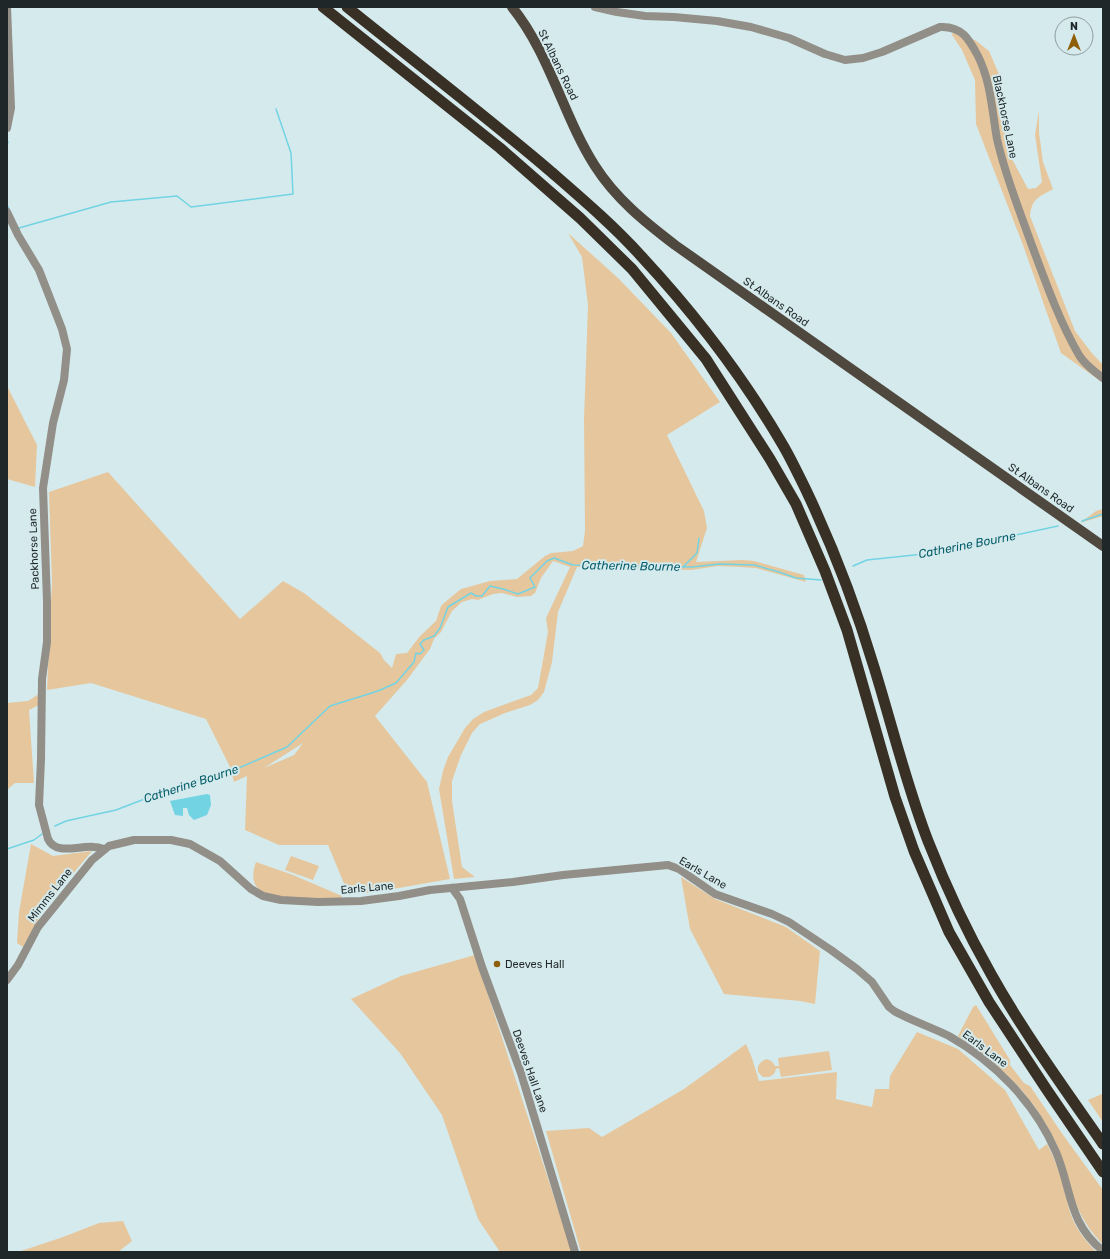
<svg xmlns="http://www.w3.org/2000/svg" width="1110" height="1259" viewBox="0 0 1110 1259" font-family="Rubik,sans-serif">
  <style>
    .green { fill: #e6c79d; fill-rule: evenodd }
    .water { fill: #72d3e3 }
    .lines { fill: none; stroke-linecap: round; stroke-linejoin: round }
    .stream { stroke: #72d3e3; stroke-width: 1.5 }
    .minor { stroke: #928e88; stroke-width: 8 }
    .major { stroke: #4f483e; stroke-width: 10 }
    .highway { stroke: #383025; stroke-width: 11 }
    .poi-dot { fill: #8e5f08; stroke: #d5eaed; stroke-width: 1.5 }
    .labels { text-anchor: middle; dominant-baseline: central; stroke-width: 4; stroke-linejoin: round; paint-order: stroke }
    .street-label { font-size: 11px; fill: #1f2728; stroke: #d5eaed }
    .poi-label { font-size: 11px; fill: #1f2728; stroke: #d5eaed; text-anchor: start }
    .water-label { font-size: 12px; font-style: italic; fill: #065e6a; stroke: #d5eaed }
  </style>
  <rect width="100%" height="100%" fill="#d5eaed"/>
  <!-- green -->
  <g class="green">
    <path d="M 953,31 L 961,37 L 975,40 L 989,51 L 999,74 L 1012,159 L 1028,189 L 1036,188 L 1042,182 L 1035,135 L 1039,111 L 1039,133 L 1043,162 L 1053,189 C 1039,197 1032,198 1030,216 L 1075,331 L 1091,352 L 1103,365 L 1103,383 L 1061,353 L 1023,245 L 976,124 L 975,80 L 962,50 L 952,35 Z"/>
    <path d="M 568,233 L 618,278 L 671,333 L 720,402 L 667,435 L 704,511 L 707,528 L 696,562 L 742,560 L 754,561 L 804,575 L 806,582 L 756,568 L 740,567 L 718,566 L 691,570 L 577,567 L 558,612 L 552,662 L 544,692 L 538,700 L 530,705 L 505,713 L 480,724 L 472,733 L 461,755 L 452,781 L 452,801 L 462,867 L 475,877 L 454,879 L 439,789 L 443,771 L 448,757 L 465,728 L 473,719 L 484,712 L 531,695 L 538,688 L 548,632 L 546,618 L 570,567 L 553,561 L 541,578 L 535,593 L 531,596 L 517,597 L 502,593 L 493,594 L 478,600 L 472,599 L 462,602 L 452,611 L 441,632 L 434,639 L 430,649 L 407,680 L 375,716 L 427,782 L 450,879 L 370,893 L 348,893 L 328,845 L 279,845 L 245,830 L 247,776 L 234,782 L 230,767 L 206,719 L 91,683 L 47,690 L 52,582 L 49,492 L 108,472 L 240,619 L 283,581 L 304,593 L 380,653 L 384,660 L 392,668 L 396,654 L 407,653 L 420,636 L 436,621 L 441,606 L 444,603 L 461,589 L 490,581 L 517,579 L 545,556 L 551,553 L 573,551 L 583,546 L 585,531 L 584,419 L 588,305 L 582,257 ZM 303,743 L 294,755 L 264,768 Z"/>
    <path d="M 7,386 L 37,445 L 35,487 L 7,479 Z"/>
    <path d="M 1103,509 L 1103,516 L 1080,523 L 1096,511 Z"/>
    <path d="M 39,694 L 39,705 L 29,710 L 34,783 L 15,783 L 7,790 L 7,703 L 28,701 Z"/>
    <path d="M 31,844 L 53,856 L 92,851 L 45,907 L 23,947 L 17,943 L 19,912 Z"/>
    <path d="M 291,856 L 319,866 L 313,880 L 285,870 Z"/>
    <path d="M 256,862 L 293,875 L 342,896 L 340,899 C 321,899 270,902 258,888 C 251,882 253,870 256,862 Z"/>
    <path d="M 681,877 L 715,899 L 786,927 L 820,951 L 815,1004 L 800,1001 L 724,994 L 690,929 Z"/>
    <path d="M 475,955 L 572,1252 L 500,1252 L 478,1219 L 442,1115 L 400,1053 L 351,999 L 401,976 Z"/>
    <path d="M 976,1005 L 1010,1060 L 1010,1065 L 1024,1083 L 1030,1086 L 1061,1132 L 1103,1190 L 1103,1244 C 1098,1240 1093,1233 1089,1228 C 1076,1209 1070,1188 1063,1166 C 1061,1158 1059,1150 1056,1143 C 1032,1093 1003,1068 958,1036 L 973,1007 Z"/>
    <path d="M 917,1032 L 958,1049 L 1005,1090 L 1039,1150 L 1047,1144 C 1054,1157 1059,1170 1063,1184 C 1067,1197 1068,1210 1074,1222 C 1079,1233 1088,1243 1096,1252 L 581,1252 L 546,1131 L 589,1128 L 602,1137 L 684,1089 L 746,1044 L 752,1058 L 759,1081 L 837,1072 L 836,1099 L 872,1107 L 875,1089 L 889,1089 L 890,1076 Z"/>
    <path d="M 829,1051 L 832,1070 L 781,1077 L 779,1068 L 776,1069 L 774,1074 L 769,1077 L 763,1077 L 758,1072 L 758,1066 C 764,1057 770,1057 775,1066 L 779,1066 L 778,1058 Z"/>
    <path d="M 1102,1094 L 1103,1095 L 1103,1122 L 1088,1100 Z"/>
    <path d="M 123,1221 L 132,1241 L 118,1252 L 18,1252 L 63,1237 L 99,1223 Z"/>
  </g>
  <!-- water -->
  <path class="water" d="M 207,794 L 210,795 L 211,805 L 207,815 L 194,820 L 189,815 L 187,808 L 183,808 L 183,816 L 175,815 L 170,801 Z"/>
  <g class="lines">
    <!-- stream -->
    <g class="stream">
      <path d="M 7,145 L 8,142"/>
      <path d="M 7,205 L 9,209"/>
      <path d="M 19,228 L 111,202 L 177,196 L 191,207 L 293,194 L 291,153 L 276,109"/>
      <path d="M 1082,521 L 1103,514"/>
      <path d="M 853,566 L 867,560 L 933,553 L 1058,526"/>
      <path d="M 683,567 L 697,553 L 699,538"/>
      <path d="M 55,826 L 66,821 L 116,810 L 186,783 L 225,774 L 287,747 L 330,706 L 378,691 L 396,683 L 414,662 L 416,653 L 420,654 L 424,650 L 420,644 L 424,640 L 434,636 L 440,628 L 448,607 L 471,593 L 476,596 L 482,596 L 490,586 L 503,589 L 518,594 L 535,587 L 530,578 L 547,561 L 554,558 L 573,565 L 692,567 L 719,564 L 754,565 L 779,572 L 796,578 L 821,580"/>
      <path d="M 7,849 L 34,840 L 42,834"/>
    </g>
    <!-- minor -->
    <g class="minor">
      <path d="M 7,7 L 11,108 L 7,128"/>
      <path d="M 595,7 L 617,12 L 645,16 L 674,17 L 717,21 L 751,27 L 789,38 L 825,54 L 845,60 L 863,58 L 882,52 L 940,27 C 962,26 969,39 978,56 C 991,82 992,111 997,139 C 1005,175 1019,209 1031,243 C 1045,280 1059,321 1079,355 C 1084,364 1095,372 1103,378"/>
      <path d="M 7,212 L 18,235 L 39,270 L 62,329 L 67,349 L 64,380 L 53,423 L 43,488 L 47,601 L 47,642 L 42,679 L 41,759 L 39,805 L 48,839 C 56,856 80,845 94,847 C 97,847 101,848 104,849"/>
      <path d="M 452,888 L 460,899 L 482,967 L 521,1073 L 575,1252"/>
      <path d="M 7,980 L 18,965 L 38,927 L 92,860 L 109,846 L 134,840 L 171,840 L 190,844 L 220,861 L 251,889 L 263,896 L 281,900 L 318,902 L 361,901 L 399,896 L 430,890 L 513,882 L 563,875 L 668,865 L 679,869 L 715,894 L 772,914 L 789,922 L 831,950 L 857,969 L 872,982 L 889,1007 L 894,1011 C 912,1021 931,1027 949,1036 C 995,1062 1035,1103 1056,1152 C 1072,1190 1068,1223 1103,1251"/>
    </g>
    <!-- major -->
    <path class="major" d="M 512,7 C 550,54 563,116 595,166 C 616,199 645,222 675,245 L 1103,546"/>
    <!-- highway -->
    <g class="highway">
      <path d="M 323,7 L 500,148 L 580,218 L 632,269 L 706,359 L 770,459 L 796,504 L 825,571 L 847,630 L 895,797 L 914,851 L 949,932 L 989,1002 L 1047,1090 L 1103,1172"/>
      <path d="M 347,7 C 414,61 483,114 549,170 C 580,197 613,225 641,256 C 695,314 744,378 784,447 C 792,461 799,476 806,490 C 833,547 856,607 874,667 C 892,725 906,784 928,841 C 946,887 967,932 991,974 C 1024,1033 1064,1088 1103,1144"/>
    </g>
  </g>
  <!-- markers -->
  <circle class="poi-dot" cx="497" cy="964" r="4"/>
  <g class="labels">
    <!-- street labels -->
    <g class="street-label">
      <text transform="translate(558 65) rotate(64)">St Albans Road</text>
      <text transform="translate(1005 117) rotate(78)">Blackhorse Lane</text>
      <text transform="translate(776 302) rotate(35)">St Albans Road</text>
      <text transform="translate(1041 488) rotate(35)">St Albans Road</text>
      <text transform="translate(34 549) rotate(-92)">Packhorse Lane</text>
      <text transform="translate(703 873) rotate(30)">Earls Lane</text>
      <text transform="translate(367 888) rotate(-5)">Earls Lane</text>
      <text transform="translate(50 895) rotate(-52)">Mimms Lane</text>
      <text transform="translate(985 1049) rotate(37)">Earls Lane</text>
      <text transform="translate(530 1071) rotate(71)">Deeves Hall Lane</text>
    </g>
    <!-- poi labels -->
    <g class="poi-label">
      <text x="505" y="964">Deeves Hall</text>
    </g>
    <!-- water labels -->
    <g class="water-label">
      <text transform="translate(967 545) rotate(-11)">Catherine Bourne</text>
      <text transform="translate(631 566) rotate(1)">Catherine Bourne</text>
      <text transform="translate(191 784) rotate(-18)">Catherine Bourne</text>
    </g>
  </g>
  <!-- border -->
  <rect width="1110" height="1259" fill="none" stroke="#1f2728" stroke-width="16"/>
  <!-- north arrow -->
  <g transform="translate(1074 36)"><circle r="19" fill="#d5eaed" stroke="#8c9c9e"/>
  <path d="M0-3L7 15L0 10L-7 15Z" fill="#8e5f08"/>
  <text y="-6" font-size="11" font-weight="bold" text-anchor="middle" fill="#1f2728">N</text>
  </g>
</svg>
